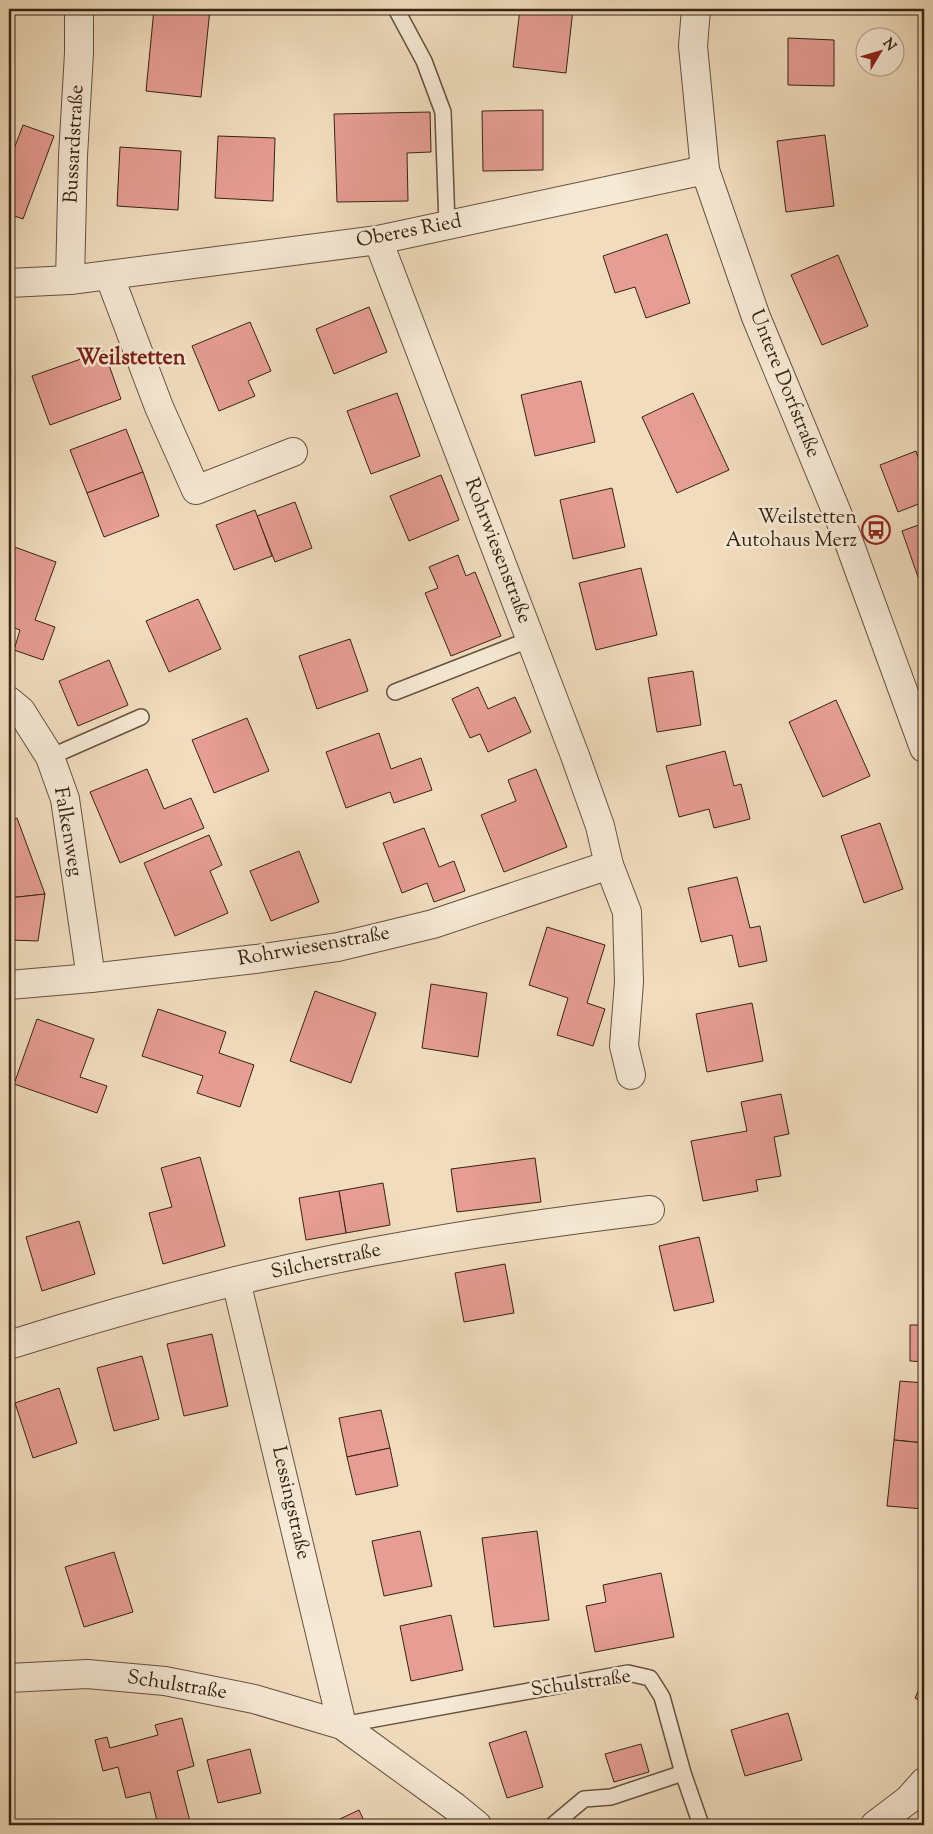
<svg xmlns="http://www.w3.org/2000/svg" width="933" height="1834" viewBox="0 0 933 1834" font-family="'Sorts Mill Goudy',serif">
  <style>
    .building { fill: #e69d93; stroke: #362313 }
    .lines { fill: none; stroke-linecap: round; stroke-linejoin: round }
    .service-casing { stroke: #65523e; stroke-width: 18 }
    .minor-casing { stroke: #65523e; stroke-width: 30 }
    .tertiary-casing { stroke: #65523e; stroke-width: 30 }
    .service { stroke: #f6e9d5; stroke-width: 15 }
    .minor { stroke: #f6e9d5; stroke-width: 28 }
    .tertiary { stroke: #f6e9d5; stroke-width: 28 }
    .labels { text-anchor: middle; dominant-baseline: central; stroke-width: 5; stroke-linejoin: round; paint-order: stroke }
    .street-label { font-size: 20px; fill: #362313; stroke: #f6e9d5 }
    .poi-label { font-size: 20px; fill: #362313; stroke: #f6e9d5; text-anchor: end }
    .quarter-label { font-size: 22px; font-weight: bold; fill: #7a1f14; stroke: #f6e9d5 }
  </style>
  <rect width="100%" height="100%" fill="#f1ddbe"/>
  <filter id="stains"><feTurbulence type="fractalNoise" baseFrequency=".004" numOctaves="4"/><feColorMatrix values="0 0 0 0 .2 0 0 0 0 .09 0 0 0 0 .02 0 0 0 .5 -.17"/></filter>
  <radialGradient id="worn" r=".72"><stop offset=".6" stop-color="#630" stop-opacity="0"/><stop offset="1" stop-color="#630" stop-opacity=".3"/></radialGradient>
  <!-- building -->
  <g class="building">
    <path d="M 154,9 L 210,9 L 201,97 L 146,91 Z"/>
    <path d="M 520,9 L 573,9 L 566,73 L 513,67 Z"/>
    <path d="M 788,38 L 834,40 L 834,86 L 788,85 Z"/>
    <path d="M 543,110 L 543,170 L 483,171 L 482,111 Z"/>
    <path d="M 430,112 L 431,152 L 407,153 L 408,201 L 337,202 L 334,114 Z"/>
    <path d="M 23,125 L 54,136 L 23,219 L 9,214 L 9,147 L 14,149 Z"/>
    <path d="M 825,135 L 834,206 L 786,212 L 777,141 Z"/>
    <path d="M 218,136 L 275,138 L 273,201 L 215,198 Z"/>
    <path d="M 120,147 L 181,151 L 178,210 L 117,206 Z"/>
    <path d="M 667,234 L 690,303 L 646,318 L 635,287 L 615,293 L 603,256 Z"/>
    <path d="M 838,255 L 868,326 L 822,345 L 791,275 Z"/>
    <path d="M 369,307 L 387,352 L 334,374 L 316,329 Z"/>
    <path d="M 250,322 L 271,371 L 248,381 L 255,396 L 219,411 L 192,346 Z"/>
    <path d="M 104,351 L 121,399 L 50,425 L 32,376 Z"/>
    <path d="M 581,381 L 595,442 L 535,456 L 521,395 Z"/>
    <path d="M 397,393 L 420,456 L 371,474 L 347,411 Z"/>
    <path d="M 693,393 L 729,470 L 677,493 L 642,417 Z"/>
    <path d="M 126,429 L 143,472 L 87,493 L 70,450 Z"/>
    <path d="M 916,451 L 924,474 L 924,502 L 898,512 L 880,465 Z"/>
    <path d="M 143,472 L 159,516 L 104,537 L 87,493 Z"/>
    <path d="M 441,475 L 459,520 L 409,541 L 390,496 Z"/>
    <path d="M 612,488 L 625,547 L 573,559 L 560,500 Z"/>
    <path d="M 295,502 L 312,548 L 275,562 L 257,516 Z"/>
    <path d="M 255,510 L 272,556 L 234,570 L 216,525 Z"/>
    <path d="M 924,523 L 924,575 L 918,577 L 902,531 Z"/>
    <path d="M 9,545 L 56,562 L 35,620 L 55,627 L 43,660 L 14,650 L 20,630 L 9,626 Z"/>
    <path d="M 458,555 L 466,576 L 475,572 L 501,636 L 451,656 L 425,593 L 438,588 L 429,567 Z"/>
    <path d="M 641,568 L 657,635 L 596,650 L 579,583 Z"/>
    <path d="M 198,599 L 221,649 L 169,672 L 146,621 Z"/>
    <path d="M 350,639 L 368,691 L 317,709 L 299,656 Z"/>
    <path d="M 109,660 L 128,705 L 78,726 L 59,681 Z"/>
    <path d="M 693,671 L 701,725 L 657,732 L 648,678 Z"/>
    <path d="M 478,687 L 488,709 L 515,697 L 531,732 L 488,752 L 480,734 L 470,738 L 452,699 Z"/>
    <path d="M 836,700 L 870,776 L 823,797 L 789,722 Z"/>
    <path d="M 247,718 L 269,771 L 214,793 L 192,740 Z"/>
    <path d="M 379,733 L 391,769 L 421,758 L 432,790 L 394,803 L 390,792 L 346,808 L 326,752 Z"/>
    <path d="M 725,751 L 734,786 L 741,784 L 750,819 L 714,828 L 709,809 L 679,817 L 666,766 Z"/>
    <path d="M 147,769 L 164,809 L 191,798 L 204,828 L 120,863 L 90,792 Z"/>
    <path d="M 536,769 L 567,847 L 504,872 L 481,815 L 516,801 L 508,780 Z"/>
    <path d="M 17,818 L 45,894 L 9,898 L 9,821 Z"/>
    <path d="M 880,823 L 903,889 L 864,903 L 841,836 Z"/>
    <path d="M 424,828 L 439,867 L 454,861 L 465,891 L 434,902 L 427,883 L 402,893 L 383,843 Z"/>
    <path d="M 209,835 L 222,865 L 210,871 L 228,913 L 175,936 L 144,863 Z"/>
    <path d="M 299,851 L 319,902 L 271,921 L 250,871 Z"/>
    <path d="M 737,877 L 750,928 L 760,926 L 767,961 L 739,967 L 732,935 L 701,942 L 688,888 Z"/>
    <path d="M 45,894 L 38,941 L 9,940 L 9,898 Z"/>
    <path d="M 547,927 L 605,945 L 587,1003 L 605,1009 L 593,1046 L 557,1035 L 568,998 L 529,985 Z"/>
    <path d="M 431,984 L 487,993 L 478,1057 L 422,1048 Z"/>
    <path d="M 315,991 L 376,1013 L 351,1083 L 290,1061 Z"/>
    <path d="M 752,1003 L 763,1061 L 707,1072 L 696,1014 Z"/>
    <path d="M 158,1009 L 226,1032 L 219,1053 L 254,1065 L 240,1107 L 197,1093 L 203,1076 L 142,1056 Z"/>
    <path d="M 37,1019 L 94,1039 L 80,1077 L 107,1086 L 97,1113 L 14,1084 Z"/>
    <path d="M 781,1094 L 789,1134 L 774,1137 L 781,1176 L 756,1180 L 758,1191 L 703,1201 L 691,1141 L 747,1131 L 741,1102 Z"/>
    <path d="M 200,1157 L 225,1246 L 163,1264 L 149,1213 L 172,1207 L 161,1168 Z"/>
    <path d="M 535,1158 L 541,1202 L 457,1212 L 451,1169 Z"/>
    <path d="M 383,1183 L 390,1225 L 346,1233 L 339,1191 Z"/>
    <path d="M 339,1191 L 346,1233 L 306,1240 L 299,1198 Z"/>
    <path d="M 79,1221 L 95,1274 L 42,1291 L 26,1237 Z"/>
    <path d="M 699,1237 L 714,1302 L 674,1311 L 659,1246 Z"/>
    <path d="M 505,1264 L 514,1313 L 464,1322 L 455,1273 Z"/>
    <path d="M 923,1278 L 924,1278 L 924,1362 L 910,1361 L 910,1325 L 921,1325 Z"/>
    <path d="M 212,1334 L 228,1406 L 184,1416 L 167,1344 Z"/>
    <path d="M 142,1356 L 159,1419 L 114,1431 L 97,1368 Z"/>
    <path d="M 900,1381 L 924,1383 L 924,1443 L 894,1440 Z"/>
    <path d="M 59,1388 L 77,1443 L 33,1458 L 15,1403 Z"/>
    <path d="M 381,1410 L 390,1448 L 347,1457 L 339,1418 Z"/>
    <path d="M 894,1440 L 924,1443 L 924,1509 L 887,1506 Z"/>
    <path d="M 390,1448 L 398,1486 L 356,1495 L 347,1457 Z"/>
    <path d="M 420,1531 L 432,1586 L 384,1596 L 372,1541 Z"/>
    <path d="M 537,1531 L 549,1620 L 494,1627 L 482,1538 Z"/>
    <path d="M 114,1552 L 133,1612 L 84,1627 L 65,1567 Z"/>
    <path d="M 661,1573 L 674,1637 L 595,1652 L 586,1606 L 606,1602 L 603,1585 Z"/>
    <path d="M 451,1615 L 463,1670 L 411,1681 L 400,1626 Z"/>
    <path d="M 924,1679 L 924,1703 L 915,1698 Z"/>
    <path d="M 788,1713 L 802,1760 L 745,1776 L 731,1730 Z"/>
    <path d="M 182,1718 L 194,1766 L 177,1771 L 191,1825 L 158,1825 L 150,1792 L 126,1798 L 118,1767 L 103,1771 L 95,1740 L 107,1737 L 110,1748 L 158,1735 L 155,1725 Z"/>
    <path d="M 526,1731 L 543,1787 L 507,1798 L 489,1743 Z"/>
    <path d="M 641,1744 L 649,1772 L 614,1782 L 605,1754 Z"/>
    <path d="M 250,1749 L 261,1793 L 218,1803 L 207,1760 Z"/>
    <path d="M 359,1810 L 366,1825 L 327,1825 Z"/>
  </g>
  <g class="lines">
    <defs>
      <g id="service">
        <path d="M 396,9 L 424,61 L 443,112 L 447,225"/>
        <path d="M 395,692 L 531,639"/>
        <path d="M 50,757 L 141,717"/>
        <path d="M 342,1725 L 628,1673 L 650,1678 L 662,1697 L 683,1773 L 701,1825"/>
        <path d="M 553,1825 L 584,1799 L 611,1797 L 683,1773"/>
      </g>
      <g id="minor">
        <path d="M 109,275 L 159,407 L 196,490 L 293,452"/>
        <path d="M 70,280 L 73,156 L 79,53 L 79,9"/>
        <path d="M 9,283 L 70,280 L 378,240 L 705,170"/>
        <path d="M 9,701 L 21,711 L 50,757 L 65,799 L 91,978"/>
        <path d="M 609,865 L 627,912 L 629,982 L 624,1046 L 631,1075"/>
        <path d="M 9,985 L 91,978 L 256,959 L 338,947 L 433,924 L 609,865 L 600,826 L 574,753 L 378,240"/>
        <path d="M 236,1281 L 342,1725"/>
        <path d="M 9,1345 C 138,1304 270,1269 404,1246 C 486,1231 568,1220 650,1210"/>
        <path d="M 9,1678 L 87,1674 L 165,1681 L 254,1699 L 342,1725 L 455,1807 L 477,1825"/>
      </g>
      <g id="tertiary">
        <path d="M 696,9 L 693,46 L 705,170 L 756,317 L 847,537 L 924,748"/>
        <path d="M 875,1825 L 908,1800 L 924,1782"/>
      </g>
    </defs>
    <!-- service casing -->
    <use href="#service" class="service-casing"/>
    <!-- minor casing -->
    <use href="#minor" class="minor-casing"/>
    <!-- tertiary casing -->
    <use href="#tertiary" class="tertiary-casing"/>
    <!-- service -->
    <use href="#service" class="service"/>
    <!-- minor -->
    <use href="#minor" class="minor"/>
    <!-- tertiary -->
    <use href="#tertiary" class="tertiary"/>
  </g>
  <!-- icons -->
  <defs>
    <symbol id="bus-ring" viewBox="-11 -11 22 22"><circle r="9.5" fill="#f6e9d5" stroke="#8f2418" stroke-width="1.5"/><path d="M-5-6H5V4H4V6H2V4H-2V6H-4V4H-5ZM-3.5-4V0h7V-4ZM-3.5 1.2v1.5H-2V1.2ZM2 1.2v1.5H3.5V1.2Z" fill="#8f2418"/></symbol>
  </defs>
  <g fill-rule="evenodd">
    <use href="#bus-ring" x="860" y="514" width="32" height="32"/>
  </g>
  <g class="labels">
    <!-- street labels -->
    <g class="street-label">
      <text transform="translate(75 144) rotate(-87)">Bussardstraße</text>
      <text transform="translate(409 232) rotate(-11)">Oberes Ried</text>
      <text transform="translate(784 384) rotate(68)">Untere Dorfstraße</text>
      <text transform="translate(497 551) rotate(69)">Rohrwiesenstraße</text>
      <text transform="translate(67 832) rotate(80)">Falkenweg</text>
      <text transform="translate(314 947) rotate(-10)">Rohrwiesenstraße</text>
      <text transform="translate(326 1262) rotate(-12)">Silcherstraße</text>
      <text transform="translate(290 1503) rotate(77)">Lessingstraße</text>
      <text transform="translate(581 1684) rotate(-8)">Schulstraße</text>
      <text transform="translate(177 1686) rotate(9)">Schulstraße</text>
    </g>
    <!-- poi labels -->
    <g class="poi-label">
      <text x="857" y="518">Weilstetten<tspan x="857" dy="23">Autohaus Merz</tspan></text>
    </g>
    <!-- quarter labels -->
    <g class="quarter-label">
      <text x="131" y="359">Weilstetten</text>
    </g>
  </g>
  <!-- margin -->
  <rect width="933" height="1834" fill="none" stroke="#f1ddbe" stroke-width="30"/>
  <rect x="10" y="10" width="913" height="1814" fill="none" stroke="#362313" stroke-width="2.5"/>
  <rect x="15" y="15" width="903" height="1804" fill="none" stroke="#362313"/>
  <!-- north arrow -->
  <g transform="translate(880 52) rotate(52)"><circle r="24" fill="#f6e9d5" stroke="#a99a87"/>
  <path d="M0-4L9 19L0 12L-9 19Z" fill="#8f2418"/>
  <text y="-8" font-size="14" font-weight="bold" text-anchor="middle" fill="#362313">N</text>
  </g>
  <rect width="100%" height="100%" filter="url(#stains)"/>
  <rect width="100%" height="100%" fill="url(#worn)"/>
</svg>
